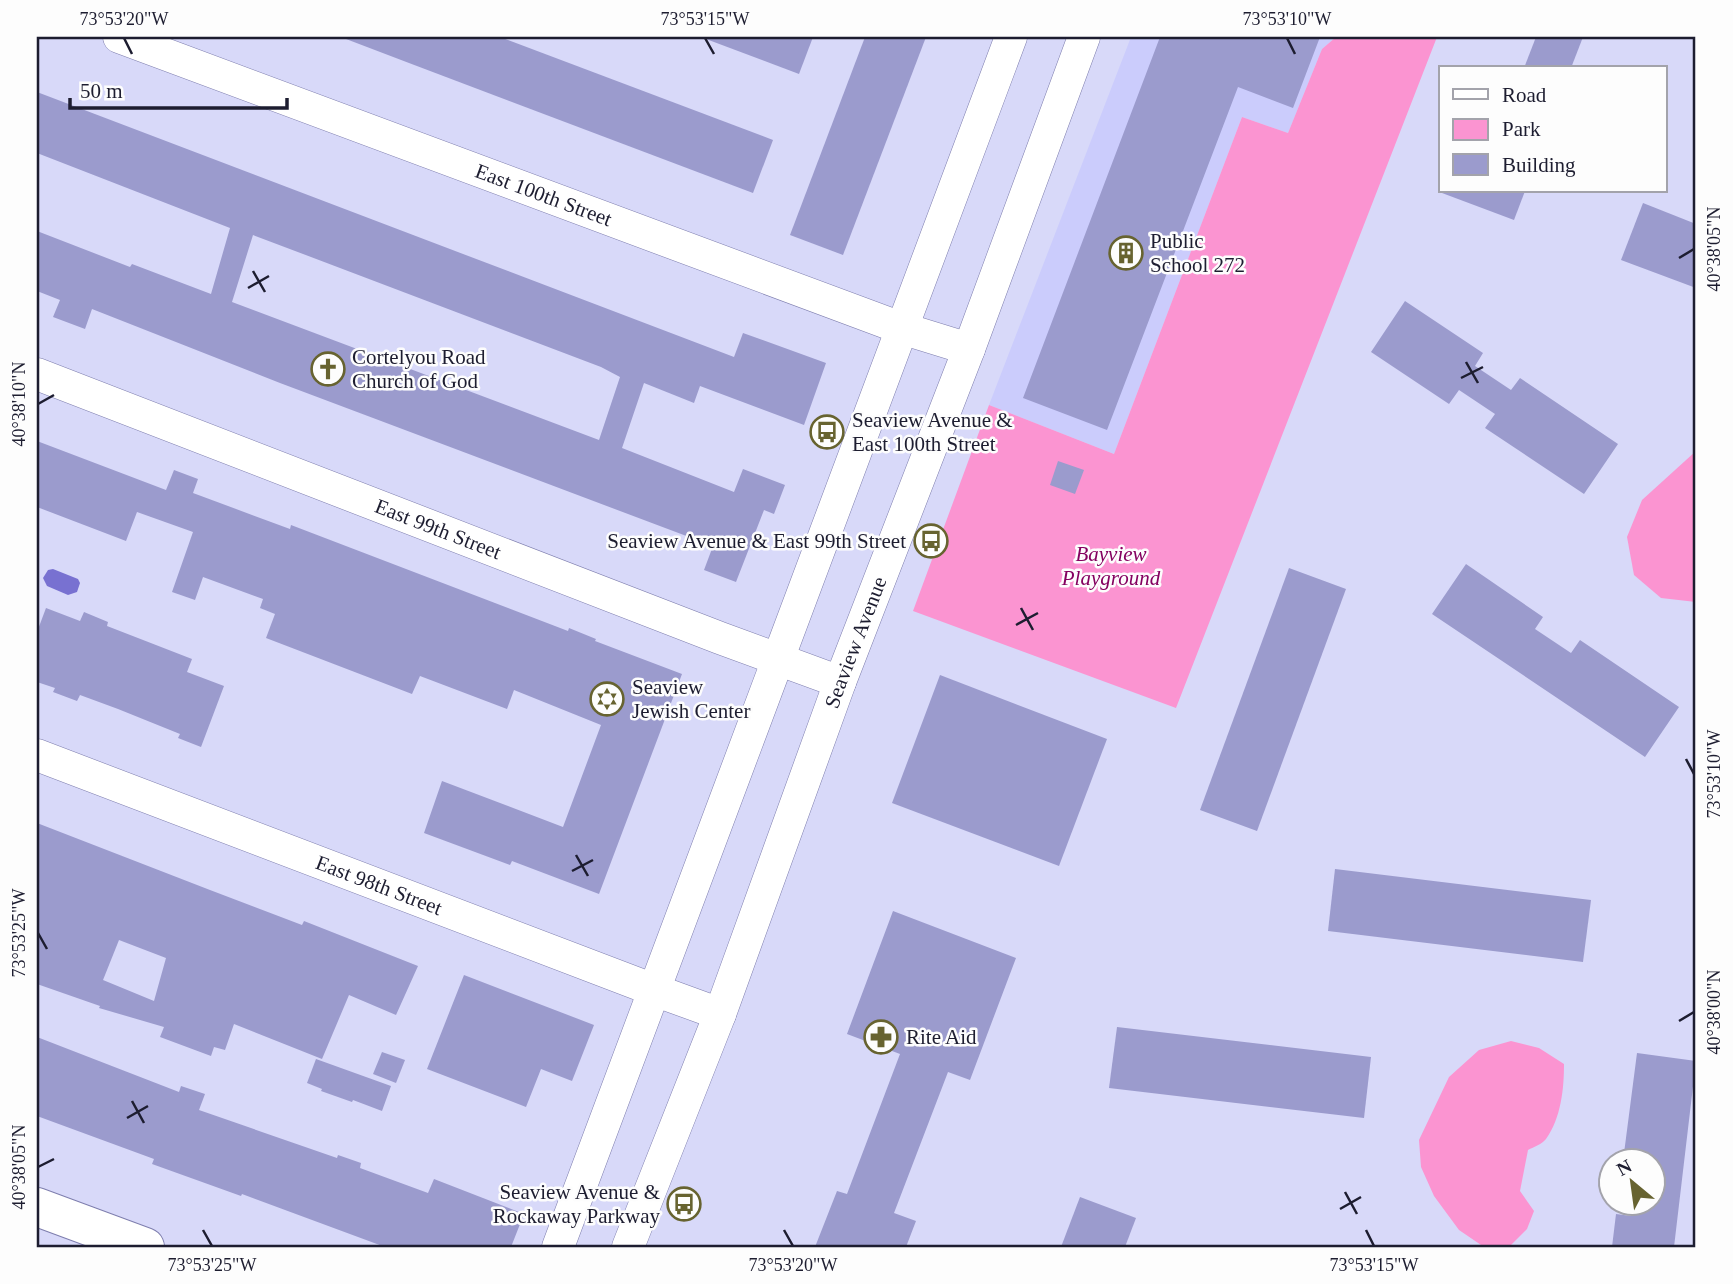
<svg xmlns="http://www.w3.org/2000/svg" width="1733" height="1284" viewBox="0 0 1733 1284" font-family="Georgia,serif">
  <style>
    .built { fill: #cbccfc }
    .green { fill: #fb94d1 }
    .water { fill: #7871d1 }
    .building { fill: #9b9bcd; fill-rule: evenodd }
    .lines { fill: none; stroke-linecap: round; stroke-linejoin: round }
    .minor-casing { stroke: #7e7eae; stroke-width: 33 }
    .major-casing { stroke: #7e7eae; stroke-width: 40 }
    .minor { stroke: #fff; stroke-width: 32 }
    .major { stroke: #fff; stroke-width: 38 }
    .ticks { fill: none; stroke: #1d1d30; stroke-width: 2.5 }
    .labels { text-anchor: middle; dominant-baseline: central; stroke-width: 5; stroke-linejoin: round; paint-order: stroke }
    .street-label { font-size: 21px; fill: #1d1d30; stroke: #fdfdfd }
    .poi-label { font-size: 21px; fill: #1d1d30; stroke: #fdfdfd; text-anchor: start }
    .park-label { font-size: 21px; font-style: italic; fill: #840160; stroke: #fdfdfd }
    .neatline { fill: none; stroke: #1d1d30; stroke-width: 2.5 }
    .ticks-label { font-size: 18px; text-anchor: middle; fill: #1d1d30 }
  </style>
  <rect width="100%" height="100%" fill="#d8d9f9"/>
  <!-- built -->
  <path class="built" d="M 1131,37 L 1336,37 L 1322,49 L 1288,133 L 1242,117 L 1114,454 L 989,405 Z"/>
  <!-- green -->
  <g class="green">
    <path d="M 1336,37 L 1437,37 L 1176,708 L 913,611 L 989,405 L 1114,454 L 1242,117 L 1288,133 L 1322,49 Z"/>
    <path d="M 1696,451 L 1696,602 L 1661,598 L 1634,575 L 1627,537 L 1642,500 Z"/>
    <path d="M 1511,1041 L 1539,1048 L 1564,1064 C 1564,1089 1561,1118 1546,1139 C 1542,1144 1534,1147 1528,1150 L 1520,1191 L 1534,1211 L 1527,1229 L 1510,1246 L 1484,1247 L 1459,1230 L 1434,1196 L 1421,1167 L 1419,1140 L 1449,1077 L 1479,1050 Z"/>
  </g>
  <!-- water -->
  <path class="water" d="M 53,569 L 78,579 L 80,583 L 77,592 L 68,595 L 47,586 L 43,578 L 48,570 Z"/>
  <!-- building -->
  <g class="building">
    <path d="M 347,37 L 500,37 L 773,140 L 753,193 L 409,63 L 346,39 Z"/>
    <path d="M 706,37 L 813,37 L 799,74 L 706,39 Z"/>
    <path d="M 865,37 L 926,37 L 843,255 L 790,235 Z"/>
    <path d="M 1160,37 L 1320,37 L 1293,108 L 1238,87 L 1107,430 L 1023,398 Z"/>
    <path d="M 1536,37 L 1583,37 L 1571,68 L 1524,68 Z"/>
    <path d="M 37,92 L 734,357 L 743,333 L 826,363 L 804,425 L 700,386 L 694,403 L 644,383 L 622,448 L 734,492 L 743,469 L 785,485 L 774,514 L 764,510 L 736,582 L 704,570 L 713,546 L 280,383 L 92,309 L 85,329 L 53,317 L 60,300 L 37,291 L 37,231 L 130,267 L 132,264 L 211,294 L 230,228 L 37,153 ZM 253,235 L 601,367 L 620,377 L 599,440 L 232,302 Z"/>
    <path d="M 1443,191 L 1525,191 L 1514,220 L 1442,193 Z"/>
    <path d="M 1643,203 L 1696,224 L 1696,288 L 1621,260 Z"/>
    <path d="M 1405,301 L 1483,353 L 1475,366 L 1511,390 L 1520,378 L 1618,444 L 1584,494 L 1485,428 L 1495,414 L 1459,390 L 1449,404 L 1371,352 Z"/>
    <path d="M 37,441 L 166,490 L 174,470 L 198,479 L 193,493 L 290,529 L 291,525 L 568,631 L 569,628 L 596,639 L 595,641 L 682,674 L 599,894 L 512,861 L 510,865 L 424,833 L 442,781 L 563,827 L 601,725 L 514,690 L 507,709 L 420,676 L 412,694 L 266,638 L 275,614 L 260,608 L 263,599 L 203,577 L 195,600 L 172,592 L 193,532 L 137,512 L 126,541 L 37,507 Z"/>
    <path d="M 1058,461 L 1084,470 L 1075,494 L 1050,485 Z"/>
    <path d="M 1466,564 L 1543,617 L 1535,629 L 1571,653 L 1580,640 L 1679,707 L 1645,757 L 1432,614 Z"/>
    <path d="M 1289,568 L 1346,589 L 1257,831 L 1200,810 Z"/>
    <path d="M 46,608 L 80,621 L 84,612 L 108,622 L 107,626 L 192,659 L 187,672 L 224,686 L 201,747 L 178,738 L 180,734 L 118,709 L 80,695 L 77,701 L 53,692 L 55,688 L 37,682 L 37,632 Z"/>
    <path d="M 940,675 L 1107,739 L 1059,866 L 892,803 Z"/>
    <path d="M 37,823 L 210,890 L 302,925 L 304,921 L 418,966 L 396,1015 L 349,995 L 322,1059 L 234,1024 L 225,1050 L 214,1047 L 211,1056 L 160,1037 L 164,1027 L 99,1008 L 100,1006 L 37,984 ZM 119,940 L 166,958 L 154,1001 L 103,980 Z"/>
    <path d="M 1335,869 L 1591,900 L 1583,962 L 1328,931 Z"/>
    <path d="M 893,911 L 1016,958 L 970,1080 L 948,1072 L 894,1213 L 916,1221 L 906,1247 L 815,1247 L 837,1191 L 847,1194 L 900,1054 L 847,1034 Z"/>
    <path d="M 464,975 L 594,1025 L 572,1081 L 541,1069 L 526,1107 L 427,1069 Z"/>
    <path d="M 1117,1027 L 1371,1057 L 1364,1118 L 1109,1088 Z"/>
    <path d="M 37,1037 L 179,1092 L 181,1086 L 205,1094 L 199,1110 L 337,1158 L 338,1155 L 361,1163 L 360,1168 L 428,1193 L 434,1179 L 524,1214 L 511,1247 L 385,1247 L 242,1194 L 241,1196 L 152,1164 L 154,1159 L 37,1116 Z"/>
    <path d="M 382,1052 L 405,1060 L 396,1083 L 373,1074 Z"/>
    <path d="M 1637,1053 L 1696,1061 L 1674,1247 L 1612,1247 L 1616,1214 L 1631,1216 L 1632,1203 L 1653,1203 L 1653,1161 L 1623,1161 Z"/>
    <path d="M 316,1059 L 391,1086 L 382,1111 L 353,1100 L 352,1102 L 321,1091 L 322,1089 L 307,1083 Z"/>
    <path d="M 1080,1197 L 1136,1218 L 1125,1247 L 1061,1247 Z"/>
  </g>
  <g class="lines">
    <defs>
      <g id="minor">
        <path id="s1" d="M 119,37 L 901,328 L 969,349"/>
        <path id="s2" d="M 37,374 L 720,638 L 840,682"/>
        <path id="s3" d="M 37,755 L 654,990 L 720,1014"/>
        <path d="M 558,1247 L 1011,37"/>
        <path id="s4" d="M 628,1247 L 720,1014 L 840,682 L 969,349 L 1084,37"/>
      </g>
      <path id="major" d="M 37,1207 L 145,1247"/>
    </defs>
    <!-- minor casing -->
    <use href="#minor" class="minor-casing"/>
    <!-- major casing -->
    <use href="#major" class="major-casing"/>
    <!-- minor -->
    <use href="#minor" class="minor"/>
    <!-- major -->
    <use href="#major" class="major"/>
  </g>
  <!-- ticks -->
  <path class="ticks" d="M 124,38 L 132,54M 705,38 L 714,54M 1287,38 L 1295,54M 1679,258 L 1694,249M 253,271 L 265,292M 248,288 L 269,276M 1466,362 L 1478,383M 1461,378 L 1483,367M 38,404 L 54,395M 1021,608 L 1033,630M 1016,625 L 1038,613M 1686,759 L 1694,774M 576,855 L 588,876M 572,871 L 593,860M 38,933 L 47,949M 1679,1021 L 1694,1012M 132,1101 L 144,1123M 127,1118 L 148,1106M 38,1167 L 54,1159M 1345,1192 L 1357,1214M 1340,1209 L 1361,1197M 203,1230 L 212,1246M 784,1230 L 793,1246M 1366,1230 L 1374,1246"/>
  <!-- icons -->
  <defs>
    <symbol id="building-ring" viewBox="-11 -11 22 22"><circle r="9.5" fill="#fdfdfd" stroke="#676330" stroke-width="1.5"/><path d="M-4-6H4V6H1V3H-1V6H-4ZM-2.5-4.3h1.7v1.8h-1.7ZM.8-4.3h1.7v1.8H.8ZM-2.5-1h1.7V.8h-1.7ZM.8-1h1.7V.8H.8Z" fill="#676330"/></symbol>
    <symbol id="church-ring" viewBox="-11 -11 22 22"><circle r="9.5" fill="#fdfdfd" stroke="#676330" stroke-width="1.5"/><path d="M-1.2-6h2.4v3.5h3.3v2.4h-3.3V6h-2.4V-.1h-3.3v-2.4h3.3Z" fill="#676330"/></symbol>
    <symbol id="bus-ring" viewBox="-11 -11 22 22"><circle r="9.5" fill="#fdfdfd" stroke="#676330" stroke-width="1.5"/><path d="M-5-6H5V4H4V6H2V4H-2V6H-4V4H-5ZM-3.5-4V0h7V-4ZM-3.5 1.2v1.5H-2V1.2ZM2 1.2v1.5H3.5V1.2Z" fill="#676330"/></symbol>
    <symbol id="synagogue-ring" viewBox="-11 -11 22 22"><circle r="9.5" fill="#fdfdfd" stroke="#676330" stroke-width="1.5"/><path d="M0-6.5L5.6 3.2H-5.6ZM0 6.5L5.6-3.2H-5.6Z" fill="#676330"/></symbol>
    <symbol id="pharmacy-ring" viewBox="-11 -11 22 22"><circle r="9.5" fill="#fdfdfd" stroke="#676330" stroke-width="1.5"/><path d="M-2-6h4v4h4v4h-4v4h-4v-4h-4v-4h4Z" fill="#676330"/></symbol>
  </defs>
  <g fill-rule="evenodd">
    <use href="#building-ring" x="1107" y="234" width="38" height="38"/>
    <use href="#church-ring" x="309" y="350" width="38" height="38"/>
    <use href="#bus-ring" x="808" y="413" width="38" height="38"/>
    <use href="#bus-ring" x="912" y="522" width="38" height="38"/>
    <use href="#synagogue-ring" x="588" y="680" width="38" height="38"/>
    <use href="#pharmacy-ring" x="862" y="1018" width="38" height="38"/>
    <use href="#bus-ring" x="665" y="1185" width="38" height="38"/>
  </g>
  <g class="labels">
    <!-- street labels -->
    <g class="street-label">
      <text stroke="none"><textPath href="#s1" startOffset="453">East 100th Street</textPath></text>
      <text stroke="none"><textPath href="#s2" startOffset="430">East 99th Street</textPath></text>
      <text stroke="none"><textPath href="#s4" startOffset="646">Seaview Avenue</textPath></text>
      <text stroke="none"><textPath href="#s3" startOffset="366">East 98th Street</textPath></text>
    </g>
    <!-- poi labels -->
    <g class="poi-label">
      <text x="1150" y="241">Public<tspan x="1150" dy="24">School 272</tspan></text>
      <text x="352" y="357">Cortelyou Road<tspan x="352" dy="24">Church of God</tspan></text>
      <text x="852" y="420">Seaview Avenue &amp;<tspan x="852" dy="24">East 100th Street</tspan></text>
      <text x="906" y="541" text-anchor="end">Seaview Avenue &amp; East 99th Street</text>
      <text x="632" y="687">Seaview<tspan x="632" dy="24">Jewish Center</tspan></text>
      <text x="906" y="1037">Rite Aid</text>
      <text x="660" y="1192" text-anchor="end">Seaview Avenue &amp;<tspan x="660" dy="24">Rockaway Parkway</tspan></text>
    </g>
    <!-- park labels -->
    <g class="park-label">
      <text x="1111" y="554">Bayview<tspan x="1111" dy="24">Playground</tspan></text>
    </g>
  </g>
  <!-- border -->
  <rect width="1733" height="1284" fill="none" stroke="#fdfdfd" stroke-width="77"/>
  <!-- legend -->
  <rect x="1439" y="66" width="228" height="126" fill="#fdfdfd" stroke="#a3a3ab" stroke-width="2"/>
  <rect x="1453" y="89" width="35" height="10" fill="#ffffff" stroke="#a3a3ab" stroke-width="2"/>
  <text x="1502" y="102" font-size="21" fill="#1d1d30">Road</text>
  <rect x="1453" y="119" width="35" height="21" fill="#fb94d1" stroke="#a3a3ab" stroke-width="2"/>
  <text x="1502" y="136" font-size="21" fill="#1d1d30">Park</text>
  <rect x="1453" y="154" width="35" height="21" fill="#9b9bcd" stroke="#a3a3ab" stroke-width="2"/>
  <text x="1502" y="172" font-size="21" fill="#1d1d30">Building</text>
  <!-- north arrow -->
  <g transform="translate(1632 1182) rotate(331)"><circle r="33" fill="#fdfdfd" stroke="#a3a3ab" stroke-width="2"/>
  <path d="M0-5L12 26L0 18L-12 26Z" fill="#676330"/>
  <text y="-10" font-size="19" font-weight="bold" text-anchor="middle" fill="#1d1d30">N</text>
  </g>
  <!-- scale -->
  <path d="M70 98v10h217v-10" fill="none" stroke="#1d1d30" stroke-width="3.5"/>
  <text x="80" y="98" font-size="21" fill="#1d1d30" stroke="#fdfdfd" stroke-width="5" paint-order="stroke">50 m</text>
  <rect x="38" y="38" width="1656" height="1208" class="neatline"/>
  <g class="ticks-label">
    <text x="124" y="25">73°53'20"W</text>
    <text x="705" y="25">73°53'15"W</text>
    <text x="1287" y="25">73°53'10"W</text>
    <text transform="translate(1714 249) rotate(-90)" y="6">40°38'05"N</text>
    <text transform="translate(19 404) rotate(-90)" y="6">40°38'10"N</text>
    <text transform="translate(1714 774) rotate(-90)" y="6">73°53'10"W</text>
    <text transform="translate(19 933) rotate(-90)" y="6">73°53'25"W</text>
    <text transform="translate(1714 1012) rotate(-90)" y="6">40°38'00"N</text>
    <text transform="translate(19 1167) rotate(-90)" y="6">40°38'05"N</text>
    <text x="212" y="1271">73°53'25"W</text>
    <text x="793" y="1271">73°53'20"W</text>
    <text x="1374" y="1271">73°53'15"W</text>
  </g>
</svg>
